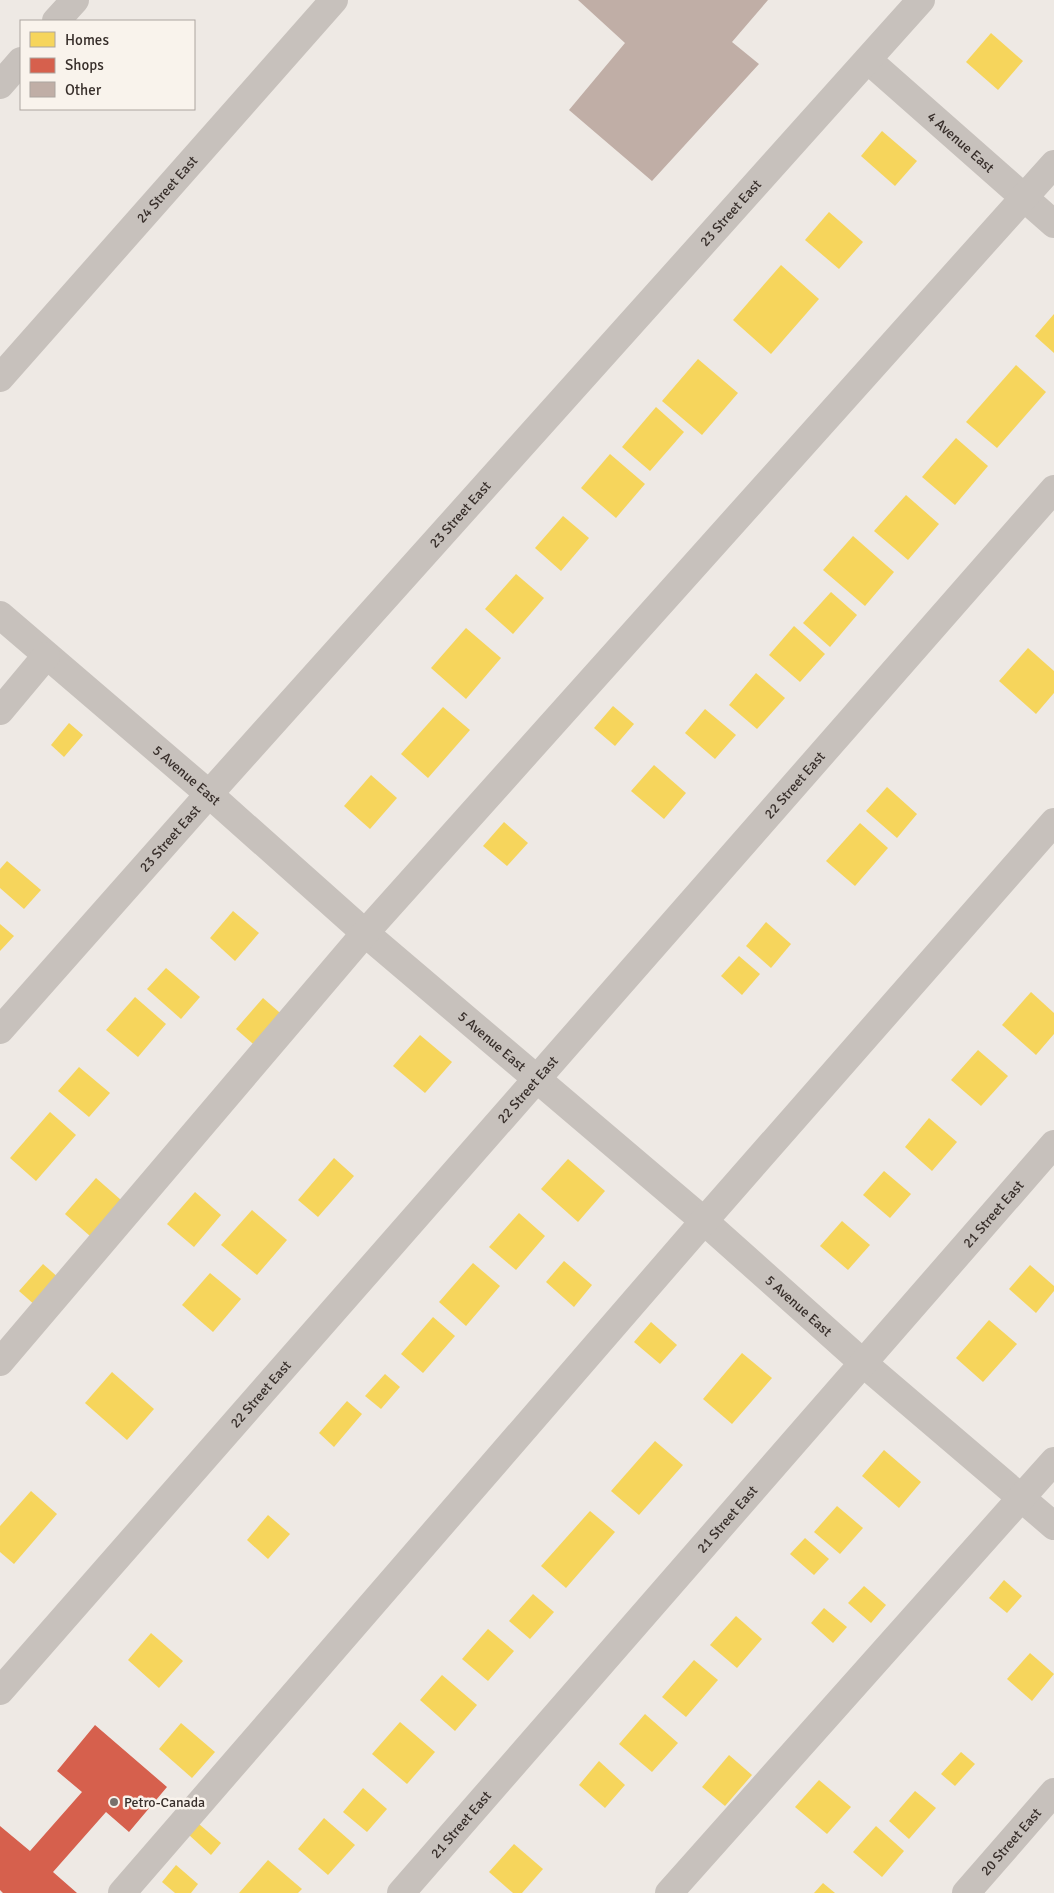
<svg xmlns="http://www.w3.org/2000/svg" width="1054" height="1893" viewBox="0 0 1054 1893" font-family="Signika,sans-serif">
  <style>
    .homes { fill: #f6d55c }
    .shops { fill: #d6604d }
    .building { fill: #c0aea6 }
    .lines { fill: none; stroke-linecap: round; stroke-linejoin: round }
    .minor { stroke: #c7c1bc; stroke-width: 28 }
    .poi-dot { fill: #78706c; stroke: #f9f3ec; stroke-width: 2 }
    .labels { text-anchor: middle; dominant-baseline: central; stroke-width: 5; stroke-linejoin: round; paint-order: stroke }
    .street-label { font-size: 14px; fill: #382f2b; stroke: #f9f3ec }
    .poi-label { font-size: 14px; fill: #382f2b; stroke: #f9f3ec; text-anchor: start }
  </style>
  <rect width="100%" height="100%" fill="#eee9e4"/>
  <!-- homes -->
  <g class="homes">
    <path d="M 991,33 L 1023,61 L 998,90 L 966,62 Z"/>
    <path d="M 882,131 L 917,161 L 895,186 L 861,156 Z"/>
    <path d="M 829,212 L 863,242 L 839,269 L 805,240 Z"/>
    <path d="M 781,265 L 819,299 L 771,354 L 733,320 Z"/>
    <path d="M 1054,314 L 1054,353 L 1035,336 Z"/>
    <path d="M 698,359 L 738,393 L 702,435 L 662,401 Z"/>
    <path d="M 1016,365 L 1046,392 L 997,448 L 966,422 Z"/>
    <path d="M 656,407 L 684,432 L 650,471 L 622,447 Z"/>
    <path d="M 956,438 L 988,466 L 955,505 L 922,477 Z"/>
    <path d="M 610,454 L 645,484 L 616,518 L 581,488 Z"/>
    <path d="M 906,495 L 939,524 L 908,560 L 874,531 Z"/>
    <path d="M 563,516 L 589,538 L 561,571 L 535,548 Z"/>
    <path d="M 853,536 L 894,572 L 865,606 L 823,570 Z"/>
    <path d="M 516,574 L 544,598 L 513,634 L 485,609 Z"/>
    <path d="M 831,592 L 857,615 L 830,647 L 803,623 Z"/>
    <path d="M 794,626 L 825,654 L 800,682 L 769,655 Z"/>
    <path d="M 466,628 L 501,658 L 466,699 L 431,668 Z"/>
    <path d="M 1028,648 L 1054,671 L 1054,693 L 1036,714 L 999,681 Z"/>
    <path d="M 756,673 L 785,698 L 757,729 L 729,705 Z"/>
    <path d="M 613,706 L 634,724 L 615,746 L 594,728 Z"/>
    <path d="M 443,707 L 470,730 L 428,778 L 401,754 Z"/>
    <path d="M 705,709 L 736,735 L 715,759 L 685,733 Z"/>
    <path d="M 69,723 L 83,735 L 64,757 L 51,745 Z"/>
    <path d="M 654,765 L 686,793 L 664,819 L 631,791 Z"/>
    <path d="M 371,775 L 397,798 L 370,829 L 344,806 Z"/>
    <path d="M 887,787 L 917,814 L 897,838 L 866,811 Z"/>
    <path d="M 504,822 L 528,843 L 507,866 L 483,846 Z"/>
    <path d="M 860,823 L 888,848 L 855,886 L 826,861 Z"/>
    <path d="M 7,861 L 41,890 L 24,909 L 0,888 L 0,869 Z"/>
    <path d="M 233,911 L 259,933 L 235,961 L 210,938 Z"/>
    <path d="M 766,922 L 791,944 L 771,968 L 746,946 Z"/>
    <path d="M 0,924 L 14,936 L 0,951 Z"/>
    <path d="M 739,956 L 760,974 L 742,995 L 721,976 Z"/>
    <path d="M 166,968 L 200,997 L 181,1019 L 147,989 Z"/>
    <path d="M 1031,992 L 1054,1013 L 1054,1034 L 1036,1055 L 1002,1025 Z"/>
    <path d="M 135,997 L 166,1024 L 138,1057 L 106,1030 Z"/>
    <path d="M 263,998 L 287,1019 L 260,1050 L 236,1029 Z"/>
    <path d="M 420,1035 L 452,1062 L 425,1093 L 393,1066 Z"/>
    <path d="M 978,1050 L 1008,1076 L 981,1106 L 951,1080 Z"/>
    <path d="M 79,1067 L 110,1093 L 89,1117 L 58,1091 Z"/>
    <path d="M 50,1112 L 76,1135 L 36,1181 L 10,1158 Z"/>
    <path d="M 929,1118 L 957,1142 L 932,1171 L 905,1147 Z"/>
    <path d="M 334,1158 L 354,1176 L 318,1217 L 298,1200 Z"/>
    <path d="M 568,1159 L 605,1191 L 578,1222 L 541,1189 Z"/>
    <path d="M 884,1171 L 911,1194 L 890,1218 L 863,1195 Z"/>
    <path d="M 96,1178 L 121,1200 L 90,1236 L 65,1214 Z"/>
    <path d="M 195,1192 L 221,1215 L 194,1247 L 167,1224 Z"/>
    <path d="M 252,1210 L 287,1240 L 257,1275 L 221,1245 Z"/>
    <path d="M 519,1213 L 545,1236 L 516,1270 L 489,1247 Z"/>
    <path d="M 842,1221 L 870,1245 L 848,1270 L 820,1246 Z"/>
    <path d="M 564,1261 L 592,1285 L 574,1307 L 546,1282 Z"/>
    <path d="M 473,1263 L 500,1286 L 466,1326 L 439,1302 Z"/>
    <path d="M 43,1264 L 60,1279 L 36,1306 L 19,1291 Z"/>
    <path d="M 1030,1265 L 1054,1286 L 1054,1291 L 1036,1313 L 1009,1289 Z"/>
    <path d="M 210,1273 L 241,1299 L 213,1332 L 182,1305 Z"/>
    <path d="M 433,1317 L 455,1336 L 423,1373 L 401,1354 Z"/>
    <path d="M 989,1320 L 1017,1344 L 983,1382 L 956,1358 Z"/>
    <path d="M 651,1322 L 677,1345 L 660,1364 L 634,1342 Z"/>
    <path d="M 742,1353 L 772,1378 L 732,1424 L 703,1399 Z"/>
    <path d="M 112,1372 L 154,1409 L 127,1440 L 85,1403 Z"/>
    <path d="M 385,1374 L 400,1387 L 381,1409 L 365,1396 Z"/>
    <path d="M 347,1401 L 362,1414 L 334,1447 L 319,1433 Z"/>
    <path d="M 655,1441 L 683,1465 L 639,1515 L 611,1491 Z"/>
    <path d="M 884,1450 L 921,1482 L 899,1508 L 862,1476 Z"/>
    <path d="M 31,1491 L 57,1514 L 14,1564 L 0,1552 L 0,1526 Z"/>
    <path d="M 837,1506 L 863,1528 L 840,1554 L 814,1532 Z"/>
    <path d="M 590,1511 L 615,1532 L 566,1588 L 541,1566 Z"/>
    <path d="M 268,1515 L 290,1534 L 268,1559 L 247,1540 Z"/>
    <path d="M 805,1538 L 829,1559 L 814,1575 L 790,1554 Z"/>
    <path d="M 1004,1580 L 1022,1596 L 1007,1613 L 989,1598 Z"/>
    <path d="M 864,1586 L 886,1605 L 871,1623 L 848,1603 Z"/>
    <path d="M 533,1594 L 554,1612 L 530,1639 L 509,1621 Z"/>
    <path d="M 824,1608 L 847,1627 L 833,1643 L 811,1623 Z"/>
    <path d="M 736,1616 L 762,1639 L 737,1668 L 710,1645 Z"/>
    <path d="M 488,1629 L 514,1651 L 488,1681 L 462,1659 Z"/>
    <path d="M 151,1633 L 183,1661 L 159,1688 L 128,1660 Z"/>
    <path d="M 1030,1653 L 1054,1674 L 1032,1701 L 1007,1679 Z"/>
    <path d="M 694,1660 L 718,1680 L 686,1717 L 662,1697 Z"/>
    <path d="M 442,1675 L 477,1705 L 455,1731 L 420,1700 Z"/>
    <path d="M 645,1714 L 678,1743 L 652,1772 L 619,1744 Z"/>
    <path d="M 400,1722 L 435,1752 L 407,1784 L 372,1754 Z"/>
    <path d="M 181,1723 L 215,1752 L 192,1778 L 159,1749 Z"/>
    <path d="M 961,1752 L 975,1764 L 955,1786 L 941,1774 Z"/>
    <path d="M 729,1755 L 752,1775 L 725,1806 L 702,1787 Z"/>
    <path d="M 599,1761 L 625,1785 L 605,1808 L 579,1785 Z"/>
    <path d="M 819,1780 L 851,1807 L 827,1834 L 795,1807 Z"/>
    <path d="M 363,1788 L 387,1809 L 367,1832 L 343,1812 Z"/>
    <path d="M 915,1791 L 936,1808 L 909,1839 L 889,1821 Z"/>
    <path d="M 324,1818 L 355,1845 L 328,1875 L 298,1849 Z"/>
    <path d="M 199,1824 L 221,1843 L 211,1855 L 189,1835 Z"/>
    <path d="M 876,1826 L 904,1851 L 882,1877 L 853,1852 Z"/>
    <path d="M 514,1844 L 543,1869 L 522,1893 L 513,1893 L 489,1872 Z"/>
    <path d="M 268,1860 L 302,1889 L 298,1893 L 239,1893 Z"/>
    <path d="M 176,1865 L 198,1884 L 191,1893 L 175,1893 L 162,1882 Z"/>
    <path d="M 823,1883 L 835,1893 L 814,1893 Z"/>
  </g>
  <!-- shops -->
  <path class="shops" d="M 95,1725 L 167,1787 L 129,1832 L 106,1812 L 53,1872 L 77,1893 L 3,1893 L 0,1890 L 0,1826 L 30,1851 L 82,1792 L 57,1771 Z"/>
  <!-- building -->
  <path class="building" d="M 578,0 L 768,0 L 732,42 L 759,64 L 652,181 L 569,110 L 625,43 Z"/>
  <g class="lines">
    <!-- minor -->
    <g class="minor">
      <path d="M 56,21 L 75,0"/>
      <path id="s1" d="M 868,60 L 1054,224"/>
      <path d="M 0,85 L 21,61"/>
      <path id="s2" d="M 0,378 L 334,0"/>
      <path id="s3" d="M 0,615 L 209,794 L 365,933 L 704,1221 L 863,1363 L 1054,1526"/>
      <path d="M 0,711 L 46,656"/>
      <path id="s4" d="M 0,1030 L 209,794 L 921,0"/>
      <path d="M 0,1362 L 365,933 L 1054,164"/>
      <path id="s5" d="M 0,1691 L 1054,489"/>
      <path d="M 122,1893 L 704,1221 L 1054,822"/>
      <path id="s6" d="M 401,1893 L 1054,1144"/>
      <path d="M 669,1893 L 1054,1461"/>
      <path id="s7" d="M 966,1893 L 1054,1792"/>
    </g>
  </g>
  <!-- markers -->
  <circle class="poi-dot" cx="114" cy="1802" r="5"/>
  <g class="labels">
    <!-- street labels -->
    <g class="street-label">
      <text stroke="none"><textPath href="#s1" startOffset="124">4 Avenue East</textPath></text>
      <text stroke="none"><textPath href="#s2" startOffset="252">24 Street East</textPath></text>
      <text stroke="none"><textPath href="#s4" startOffset="1096">23 Street East</textPath></text>
      <text stroke="none"><textPath href="#s4" startOffset="691">23 Street East</textPath></text>
      <text stroke="none"><textPath href="#s3" startOffset="246">5 Avenue East</textPath></text>
      <text stroke="none"><textPath href="#s5" startOffset="1205">22 Street East</textPath></text>
      <text stroke="none"><textPath href="#s4" startOffset="256">23 Street East</textPath></text>
      <text stroke="none"><textPath href="#s3" startOffset="651">5 Avenue East</textPath></text>
      <text stroke="none"><textPath href="#s5" startOffset="800">22 Street East</textPath></text>
      <text stroke="none"><textPath href="#s6" startOffset="901">21 Street East</textPath></text>
      <text stroke="none"><textPath href="#s3" startOffset="1056">5 Avenue East</textPath></text>
      <text stroke="none"><textPath href="#s5" startOffset="395">22 Street East</textPath></text>
      <text stroke="none"><textPath href="#s6" startOffset="496">21 Street East</textPath></text>
      <text stroke="none"><textPath href="#s6" startOffset="91">21 Street East</textPath></text>
      <text stroke="none"><textPath href="#s7" startOffset="68">20 Street East</textPath></text>
    </g>
    <!-- poi labels -->
    <g class="poi-label">
      <text x="124" y="1802">Petro-Canada</text>
    </g>
  </g>
  <!-- legend -->
  <rect x="20" y="20" width="175" height="90" fill="#f9f3ec" stroke="#aca59f"/>
  <rect x="30" y="32" width="25" height="15" fill="#f6d55c" stroke="#aca59f"/>
  <text x="65" y="45" font-size="15" fill="#382f2b">Homes</text>
  <rect x="30" y="58" width="25" height="15" fill="#d6604d" stroke="#aca59f"/>
  <text x="65" y="70" font-size="15" fill="#382f2b">Shops</text>
  <rect x="30" y="82" width="25" height="15" fill="#c0aea6" stroke="#aca59f"/>
  <text x="65" y="95" font-size="15" fill="#382f2b">Other</text>
</svg>
